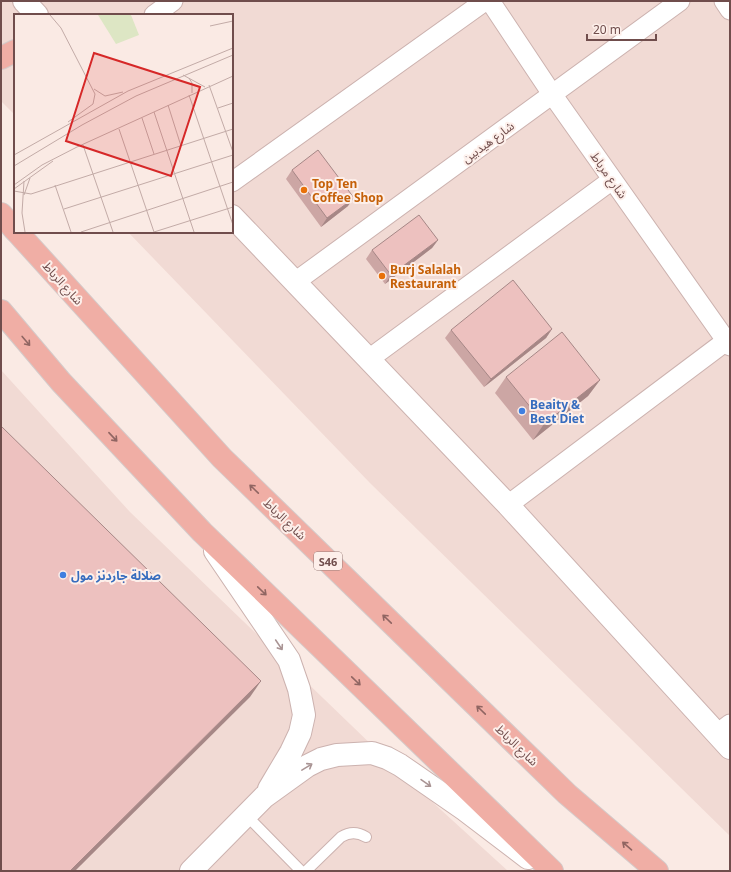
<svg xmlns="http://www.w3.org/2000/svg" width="731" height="872" viewBox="0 0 731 872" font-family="'Noto Sans','Noto Sans Arabic',sans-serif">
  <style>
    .residential { fill: #f1dad4 }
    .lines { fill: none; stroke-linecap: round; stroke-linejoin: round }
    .service-casing { stroke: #ccb2af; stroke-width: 12 }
    .minor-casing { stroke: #ccb2af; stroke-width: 21 }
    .tertiary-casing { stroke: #ccb2af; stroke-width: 24 }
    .trunk-casing { stroke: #d4cac9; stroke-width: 24 }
    .service { stroke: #fff; stroke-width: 10 }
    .minor { stroke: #fff; stroke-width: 19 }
    .tertiary { stroke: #fff; stroke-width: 22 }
    .trunk { stroke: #f0aea5; stroke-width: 22 }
    .wall { fill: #cca6a4 }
    .shaded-wall { fill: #a68786 }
    .building { fill: #edc1bf; stroke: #a68786 }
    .oneway { stroke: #906562 }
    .oneway2 { stroke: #a99494 }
    .food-dot { fill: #e8710a; stroke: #fdefea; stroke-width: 1.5 }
    .shop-dot { fill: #3f7fe0; stroke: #fdefea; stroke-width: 1.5 }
    .labels { text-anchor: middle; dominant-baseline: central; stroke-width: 4; stroke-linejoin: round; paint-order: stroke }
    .shield { fill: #fdefea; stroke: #9a7e7b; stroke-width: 1 }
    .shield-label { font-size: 11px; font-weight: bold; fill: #704d4c }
    .street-label { font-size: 12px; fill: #704d4c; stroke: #fdefea }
    .food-label { font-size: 12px; font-weight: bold; fill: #c56008; stroke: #fdefea; text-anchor: start }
    .shop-label { font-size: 12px; font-weight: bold; fill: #366cbe; stroke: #fdefea; text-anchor: start }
    .inset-road { fill: none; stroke: #c3aba7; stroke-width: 1 }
    .view { fill: #d62828; fill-opacity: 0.15; stroke: #d62828; stroke-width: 2 }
    .inset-edge { fill: none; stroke: #704d4c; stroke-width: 2 }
  </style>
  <rect width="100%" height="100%" fill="#faeae4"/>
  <!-- residential -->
  <g class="residential">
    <path d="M 1,1 L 730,1 L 730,836 L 370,483 L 128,232 L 232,232 L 232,15 L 15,15 L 15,115 L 1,101 Z"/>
    <path d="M 1,370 L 130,512 L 406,778 L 508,871 L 1,871 Z"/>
  </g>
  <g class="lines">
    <defs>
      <g id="service">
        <path d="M 246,815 L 301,871"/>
        <path d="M 306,871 L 341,837 C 349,832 358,832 366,837"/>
      </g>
      <g id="minor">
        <path d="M 490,1 L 552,94 L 730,346"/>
        <path d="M 724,1 L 730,10"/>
        <path d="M 154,15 L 173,1"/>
        <path d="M 232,182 L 485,1"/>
        <path d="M 295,282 L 680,1"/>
        <path d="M 369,359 L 612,180"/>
        <path d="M 508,505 L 730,338"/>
        <path d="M 717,734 L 730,724"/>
      </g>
      <g id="tertiary">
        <path d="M 24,1 L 37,15"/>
        <path d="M 232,216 L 508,505 L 730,748"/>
        <path d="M 215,551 L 289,660 L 299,689 L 304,715 L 300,733 L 291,752 L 269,789"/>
        <path d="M 191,871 L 264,797 L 307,766 L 321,759 L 337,755 L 372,753 L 387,758 L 400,765 L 465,810 L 528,858"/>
      </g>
      <g id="trunk">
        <path d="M 1,58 L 15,51"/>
        <path d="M 1,214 L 15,230"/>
        <path d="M 17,232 L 222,458 L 567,794 L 657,871"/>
        <path d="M 1,311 L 61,382 L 202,532 L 552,871"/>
      </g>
    </defs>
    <!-- service casing -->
    <use href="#service" class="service-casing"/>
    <!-- minor casing -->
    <use href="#minor" class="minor-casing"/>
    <!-- tertiary casing -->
    <use href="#tertiary" class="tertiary-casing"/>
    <!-- trunk casing -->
    <use href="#trunk" class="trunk-casing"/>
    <!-- service -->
    <use href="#service" class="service"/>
    <!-- minor -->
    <use href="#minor" class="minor"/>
    <!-- tertiary -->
    <use href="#tertiary" class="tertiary"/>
    <!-- trunk -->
    <use href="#trunk" class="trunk"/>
  </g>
  <!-- wall -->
  <g class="wall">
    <path d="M 292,170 L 348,206 L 321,227 L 286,179 Z"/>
    <path d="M 438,240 L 432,248 L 385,284 L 366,259 L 372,250 Z"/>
    <path d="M 552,329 L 546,338 L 484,387 L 445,338 L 451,330 Z"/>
    <path d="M 506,377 L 600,380 L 588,396 L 533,440 L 495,393 Z"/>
  </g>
  <!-- shaded-wall -->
  <g class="shaded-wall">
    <path d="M 354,198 L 348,206 L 321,227 L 327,218 Z"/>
    <path d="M 438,240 L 432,248 L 385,284 L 391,275 Z"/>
    <path d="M 552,329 L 546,338 L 484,387 L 491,379 Z"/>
    <path d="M 600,380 L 588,396 L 533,440 L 544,424 Z"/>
    <path d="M 261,681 L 250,697 L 75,871 L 70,871 Z"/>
  </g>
  <!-- building -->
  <g class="building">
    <path d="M 318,150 L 354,198 L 327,218 L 292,170 Z"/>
    <path d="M 419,215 L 438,240 L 391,275 L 372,250 Z"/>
    <path d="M 513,280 L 552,329 L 491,379 L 451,330 Z"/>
    <path d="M 562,332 L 600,380 L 544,424 L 506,377 Z"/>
    <path d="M 1,426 L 261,681 L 70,871 L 1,871 Z"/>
  </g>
  <!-- one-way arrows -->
  <defs><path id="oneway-shaft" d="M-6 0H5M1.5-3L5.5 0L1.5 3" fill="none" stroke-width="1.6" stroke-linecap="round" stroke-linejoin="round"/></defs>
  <g class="oneway">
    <use href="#oneway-shaft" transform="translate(26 341) rotate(50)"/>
    <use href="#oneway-shaft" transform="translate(113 437) rotate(47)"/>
    <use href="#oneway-shaft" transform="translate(254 489) rotate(-136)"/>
    <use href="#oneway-shaft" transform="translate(262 591) rotate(44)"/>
    <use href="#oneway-shaft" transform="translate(387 619) rotate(-136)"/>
    <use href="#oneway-shaft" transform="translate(356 681) rotate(44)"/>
    <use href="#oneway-shaft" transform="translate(481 710) rotate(-136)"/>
    <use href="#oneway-shaft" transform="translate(627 846) rotate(-139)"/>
  </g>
  <g class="oneway2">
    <use href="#oneway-shaft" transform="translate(279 645) rotate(56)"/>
    <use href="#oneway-shaft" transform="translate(307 767) rotate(-31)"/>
    <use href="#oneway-shaft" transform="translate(426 783) rotate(35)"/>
  </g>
  <!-- markers -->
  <g class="food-dot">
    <circle cx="304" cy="190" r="4"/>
    <circle cx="382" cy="276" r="4"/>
  </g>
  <g class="shop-dot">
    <circle cx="522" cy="411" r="4"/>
    <circle cx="63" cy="575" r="4"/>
  </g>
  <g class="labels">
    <!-- shield labels -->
    <rect class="shield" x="314" y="552" width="28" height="18" rx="3"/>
    <g class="shield-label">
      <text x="328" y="561">S46</text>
    </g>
    <!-- street labels -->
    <g class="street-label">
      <text transform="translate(488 142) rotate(-36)">شارع هيدبين</text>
      <text transform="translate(609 175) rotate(55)">شارع مرباط</text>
      <text transform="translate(63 283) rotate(48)">شارع الرباط</text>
      <text transform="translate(285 519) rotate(44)">شارع الرباط</text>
      <text transform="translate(517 745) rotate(44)">شارع الرباط</text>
    </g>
    <!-- food labels -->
    <g class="food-label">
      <text x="312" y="183">Top Ten<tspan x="312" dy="14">Coffee Shop</tspan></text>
      <text x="390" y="269">Burj Salalah<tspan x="390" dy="14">Restaurant</tspan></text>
    </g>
    <!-- shop labels -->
    <g class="shop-label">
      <text x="530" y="404">Beaity &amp;<tspan x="530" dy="14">Best Diet</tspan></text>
      <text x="71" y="575">صلالة جاردنز مول</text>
    </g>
  </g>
  <!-- overview -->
  <g transform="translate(14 14)">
    <rect width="219" height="219" fill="#faeae4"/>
    <path d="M 84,1 L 117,1 L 125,21 L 102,30 Z" fill="#dde6c4"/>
    <path class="inset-road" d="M 36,1 L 47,14 L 81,80 L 79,90 L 54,108M 196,12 L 219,7M 169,61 L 191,73M 175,64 L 178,69 L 178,79M 195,71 L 219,138M 80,75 L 91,82 L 109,78M 175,81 L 219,211M 154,91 L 167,132M 204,94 L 219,89M 140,98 L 180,218M 128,104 L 140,140M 105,115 L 140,218M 69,131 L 99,218M 0,141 L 114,77 L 219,34M 0,152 L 68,111 L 122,82 L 219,41M 10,167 L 8,199 L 11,218M 0,171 L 28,151 L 63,133 L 219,62M 41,171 L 57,218M 0,175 L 39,147M 0,177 L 17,180 L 219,115M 10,181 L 16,164M 50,195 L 219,141M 67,218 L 219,168M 140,218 L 219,193"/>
    <path class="view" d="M 80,39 L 186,73 L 157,162 L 52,127 Z"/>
    <rect width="219" height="219" class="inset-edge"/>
  </g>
  <!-- border -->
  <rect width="731" height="872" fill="none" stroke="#704d4c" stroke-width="4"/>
  <!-- scale -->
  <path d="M587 34v6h69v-6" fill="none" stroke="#704d4c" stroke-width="2"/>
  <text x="593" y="34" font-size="12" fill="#704d4c" stroke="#fdefea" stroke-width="3" paint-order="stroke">20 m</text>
</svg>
